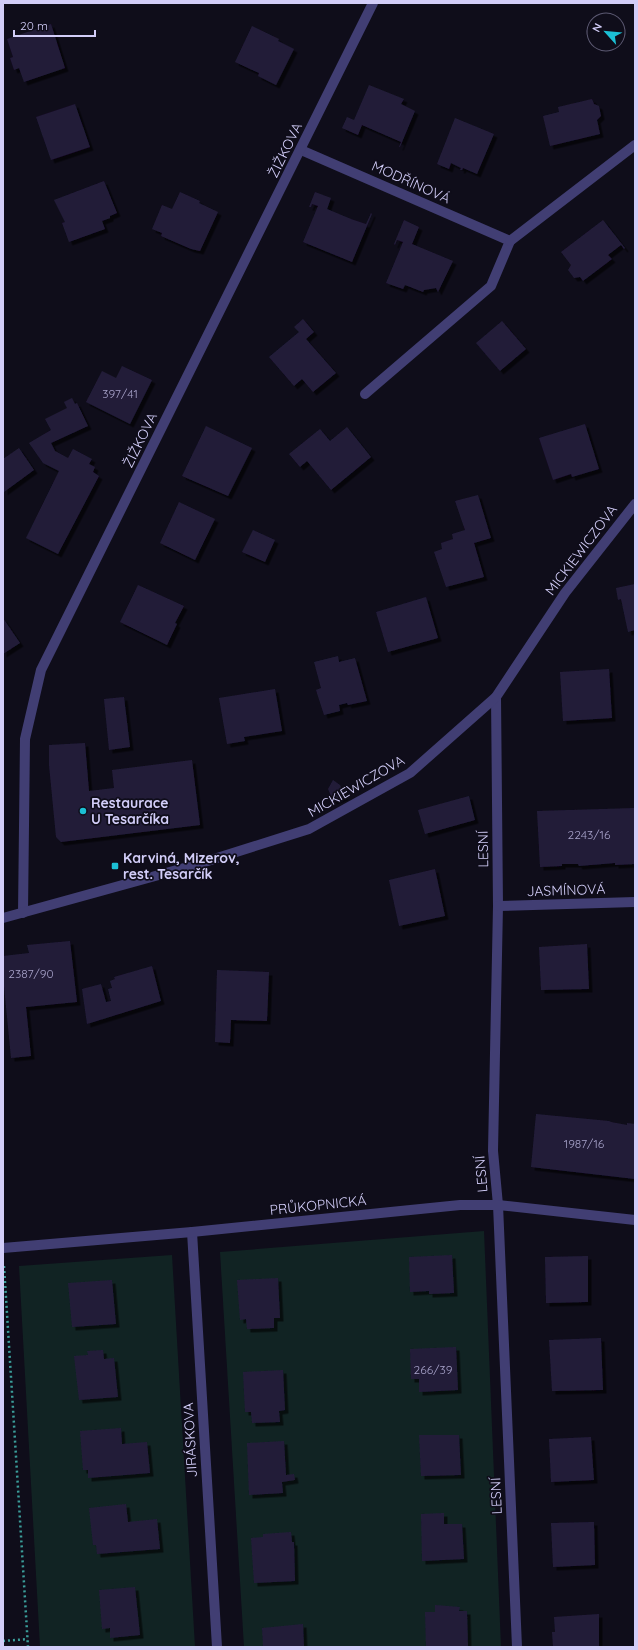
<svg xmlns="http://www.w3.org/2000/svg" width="638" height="1650" viewBox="0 0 638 1650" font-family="Quicksand,sans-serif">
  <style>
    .green { fill: #112323 }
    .building { fill: #221c39; filter: url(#shadow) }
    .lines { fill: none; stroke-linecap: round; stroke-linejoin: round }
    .path { stroke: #3b9e9a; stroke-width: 2.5; stroke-dasharray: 2 3; stroke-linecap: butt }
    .minor { stroke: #413e73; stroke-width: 10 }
    .poi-dot { fill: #1cc0d5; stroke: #0f0d1a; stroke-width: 1.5 }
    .labels { text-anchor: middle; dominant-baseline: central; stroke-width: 3.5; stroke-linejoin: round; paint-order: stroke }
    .number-label { font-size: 12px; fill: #a6a1c8 }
    .street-label { font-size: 14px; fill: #d2cdf8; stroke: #0f0d1a }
    .poi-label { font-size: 14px; font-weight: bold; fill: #d2cdf8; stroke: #0f0d1a; text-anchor: start }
  </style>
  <defs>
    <filter id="shadow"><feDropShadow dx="3.5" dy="3.5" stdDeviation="0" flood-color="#0009"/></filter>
  </defs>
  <rect width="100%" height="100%" fill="#0f0d1a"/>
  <!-- green -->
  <g class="green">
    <path d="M 484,1231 L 501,1647 L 244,1647 L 220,1252 Z"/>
    <path d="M 172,1255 L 195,1647 L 40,1647 L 19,1266 Z"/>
  </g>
  <!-- building -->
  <g class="building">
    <path d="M 51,24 L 65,68 L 24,82 L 19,68 L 14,70 L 10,58 L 13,57 L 7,39 Z"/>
    <path d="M 252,26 L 279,39 L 278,41 L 294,49 L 276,85 L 258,76 L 259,73 L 235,62 Z"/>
    <path d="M 369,85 L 404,99 L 401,104 L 415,111 L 400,147 L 399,147 L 401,142 L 362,125 L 358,135 L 342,128 L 347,117 L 354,120 Z"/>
    <path d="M 592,99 L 594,104 L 599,106 L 601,116 L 597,120 L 600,134 L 550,146 L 543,116 L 559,112 L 558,107 Z"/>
    <path d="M 75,104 L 90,147 L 51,160 L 36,117 Z"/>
    <path d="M 455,118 L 494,134 L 477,174 L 463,168 L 462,170 L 460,170 L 461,168 L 451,163 L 449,169 L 437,164 Z"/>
    <path d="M 104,181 L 117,213 L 110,216 L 110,218 L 102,221 L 105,229 L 69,242 L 62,223 L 65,222 L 54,200 Z"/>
    <path d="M 180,192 L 200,201 L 199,203 L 218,212 L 200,251 L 191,249 L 161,236 L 162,233 L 152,229 L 162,205 L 172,209 Z"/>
    <path d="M 315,192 L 331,198 L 327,209 L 351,219 L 366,224 L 371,213 L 372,214 L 352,262 L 303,242 L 318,206 L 312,204 L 311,207 L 309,207 Z"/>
    <path d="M 404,220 L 419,227 L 412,244 L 453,261 L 438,292 L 436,288 L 424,290 L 423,292 L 405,285 L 403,289 L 386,283 L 403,242 L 397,240 L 395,245 L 394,244 Z"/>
    <path d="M 603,220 L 625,248 L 624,249 L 621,245 L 608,255 L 612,259 L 583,281 L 580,277 L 574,278 L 568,270 L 571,265 L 561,252 Z"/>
    <path d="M 303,319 L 314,332 L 306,339 L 336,373 L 313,392 L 302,379 L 294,386 L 269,357 L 299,332 L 294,327 Z"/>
    <path d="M 502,321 L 526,349 L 500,371 L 476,343 Z"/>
    <path d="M 122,366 L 152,380 L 130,424 L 86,402 L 102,371 L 116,378 Z"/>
    <path d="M 72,398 L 75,404 L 77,403 L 88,426 L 51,443 L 55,451 L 68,458 L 73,449 L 92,459 L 89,464 L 95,467 L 93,472 L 99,476 L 58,554 L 26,538 L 59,471 L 43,463 L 29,443 L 51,430 L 45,419 L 67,408 L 64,402 Z"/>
    <path d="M 585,424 L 599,469 L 572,477 L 571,474 L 553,480 L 539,438 Z"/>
    <path d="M 206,426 L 252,448 L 228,496 L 182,476 Z"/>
    <path d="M 347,427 L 371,457 L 331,490 L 307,461 L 300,467 L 289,454 L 320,429 L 330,441 Z"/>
    <path d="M 19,448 L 34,470 L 4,492 L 3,459 Z"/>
    <path d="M 478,495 L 491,538 L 474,543 L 484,577 L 446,587 L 434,552 L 442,549 L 441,543 L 453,539 L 452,534 L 465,530 L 455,501 Z"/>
    <path d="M 179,502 L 215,519 L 195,560 L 160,543 Z"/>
    <path d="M 253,530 L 275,540 L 265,562 L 242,552 Z"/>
    <path d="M 635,584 L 635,630 L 628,632 L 621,599 L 618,600 L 616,588 Z"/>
    <path d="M 138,585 L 184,606 L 175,623 L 177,624 L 167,645 L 120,622 Z"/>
    <path d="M 426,597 L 438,638 L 388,652 L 376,612 Z"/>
    <path d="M 3,618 L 20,643 L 3,654 Z"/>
    <path d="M 338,656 L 339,662 L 355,658 L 367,701 L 348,705 L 347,703 L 339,705 L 340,711 L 324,715 L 316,690 L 321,688 L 314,662 Z"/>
    <path d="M 609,669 L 612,718 L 563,721 L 560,672 Z"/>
    <path d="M 275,689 L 282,731 L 244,737 L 245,741 L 227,744 L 219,698 Z"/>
    <path d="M 124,697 L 130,747 L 109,750 L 104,699 Z"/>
    <path d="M 85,743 L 89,791 L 114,788 L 112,770 L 192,760 L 200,825 L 61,842 L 56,837 L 49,765 L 49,745 Z"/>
    <path d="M 333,780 L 340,785 L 345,797 L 333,801 L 328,789 Z"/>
    <path d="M 469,796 L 475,820 L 425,834 L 418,810 Z"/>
    <path d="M 635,808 L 635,864 L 615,865 L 615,863 L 579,866 L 578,864 L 562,864 L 562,866 L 540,867 L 537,811 Z"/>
    <path d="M 435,869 L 445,916 L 399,926 L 389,880 Z"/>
    <path d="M 70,941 L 77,1002 L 26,1007 L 31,1056 L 11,1058 L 3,976 L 3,956 L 29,953 L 27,945 Z"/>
    <path d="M 587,944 L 589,989 L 541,990 L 539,947 Z"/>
    <path d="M 152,966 L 161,1001 L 87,1024 L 82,989 L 101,984 L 106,1002 L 111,1001 L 108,989 L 112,988 L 110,981 L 115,979 L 114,977 Z"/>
    <path d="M 217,970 L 269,972 L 267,1021 L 231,1020 L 230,1043 L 215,1042 Z"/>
    <path d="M 536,1114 L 609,1121 L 611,1122 L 627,1125 L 627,1123 L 635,1124 L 635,1179 L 531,1167 Z"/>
    <path d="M 452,1255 L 454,1293 L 429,1294 L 429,1291 L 410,1292 L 409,1257 Z"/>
    <path d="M 588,1256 L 588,1302 L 546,1303 L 545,1257 Z"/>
    <path d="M 278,1278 L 280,1318 L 274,1318 L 274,1328 L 247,1329 L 246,1319 L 240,1320 L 237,1280 Z"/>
    <path d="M 112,1280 L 116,1324 L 72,1327 L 68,1283 Z"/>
    <path d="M 601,1338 L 603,1390 L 552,1391 L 549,1340 Z"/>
    <path d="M 456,1347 L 458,1390 L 419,1392 L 419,1379 L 411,1379 L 410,1349 Z"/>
    <path d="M 103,1350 L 104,1359 L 114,1358 L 118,1397 L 79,1400 L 74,1356 L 88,1355 L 87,1351 Z"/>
    <path d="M 283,1370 L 285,1410 L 279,1411 L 280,1422 L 252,1423 L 251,1412 L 245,1412 L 243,1372 Z"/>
    <path d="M 121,1428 L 122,1444 L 147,1442 L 150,1473 L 88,1478 L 88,1470 L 83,1470 L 80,1431 Z"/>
    <path d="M 419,1435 L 459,1435 L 461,1475 L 421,1476 Z"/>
    <path d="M 591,1437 L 594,1480 L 551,1482 L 549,1439 Z"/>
    <path d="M 284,1441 L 286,1475 L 294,1474 L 295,1480 L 282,1482 L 283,1493 L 249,1495 L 247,1443 Z"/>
    <path d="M 126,1504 L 128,1522 L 157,1519 L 160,1549 L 97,1554 L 96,1545 L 93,1545 L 89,1508 Z"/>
    <path d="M 444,1513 L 444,1524 L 462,1524 L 464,1559 L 422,1561 L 421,1514 Z"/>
    <path d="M 594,1522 L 595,1565 L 553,1567 L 551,1523 Z"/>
    <path d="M 291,1532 L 292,1542 L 294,1542 L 295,1581 L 254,1583 L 251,1538 L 263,1537 L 263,1534 Z"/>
    <path d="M 135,1587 L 140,1635 L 110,1638 L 110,1628 L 102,1629 L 99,1590 Z"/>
    <path d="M 435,1605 L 460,1607 L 459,1611 L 467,1611 L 468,1647 L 426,1647 L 425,1612 L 435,1612 Z"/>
    <path d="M 599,1614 L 599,1647 L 553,1647 L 552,1632 L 555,1632 L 554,1617 Z"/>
    <path d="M 303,1624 L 304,1647 L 263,1647 L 262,1628 Z"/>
  </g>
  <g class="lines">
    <!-- path -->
    <g class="path">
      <path d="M 4,1266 L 28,1647"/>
      <path d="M 3,1641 L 28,1639"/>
    </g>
    <!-- minor -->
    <g class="minor">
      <path d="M 301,150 L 510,241 L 491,286 L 365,394"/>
      <path d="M 510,241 L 635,145"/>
      <path d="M 496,697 L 498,906 L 493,1151 L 498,1205 L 517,1647"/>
      <path d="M 498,906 L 635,902"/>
      <path d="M 23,913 L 25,739 L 41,670 L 373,3"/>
      <path d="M 3,918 L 195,865 L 309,829 L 410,773 L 496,697 L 565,593 L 635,504"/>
      <path d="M 192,1232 L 217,1647"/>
      <path d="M 3,1248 L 192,1232 L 460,1205 L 498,1205 L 635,1220"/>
    </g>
  </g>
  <!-- markers -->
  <g class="poi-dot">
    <circle cx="83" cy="811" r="4"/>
    <rect x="111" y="862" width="8" height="8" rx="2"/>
  </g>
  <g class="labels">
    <!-- number labels -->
    <g class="number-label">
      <text x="120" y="393">397/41</text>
      <text x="589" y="834">2243/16</text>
      <text x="31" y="973">2387/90</text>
      <text x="584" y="1143">1987/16</text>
      <text x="433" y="1369">266/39</text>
    </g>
    <!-- street labels -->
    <g class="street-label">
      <text transform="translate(285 150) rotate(-64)">ŽIŽKOVA</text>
      <text transform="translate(411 182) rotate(24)">MODŘÍNOVÁ</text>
      <text transform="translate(140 440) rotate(-64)">ŽIŽKOVA</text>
      <text transform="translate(581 550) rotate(-53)">MICKIEWICZOVA</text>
      <text transform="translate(356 786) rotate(-30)">MICKIEWICZOVA</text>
      <text transform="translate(483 849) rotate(-91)">LESNÍ</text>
      <text transform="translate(566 890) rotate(-2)">JASMÍNOVÁ</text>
      <text transform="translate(481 1174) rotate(-95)">LESNÍ</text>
      <text transform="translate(318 1205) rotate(-6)">PRŮKOPNICKÁ</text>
      <text transform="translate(190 1440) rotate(-93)">JIRÁSKOVA</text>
      <text transform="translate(496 1496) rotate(-92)">LESNÍ</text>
    </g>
    <!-- poi labels -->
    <g class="poi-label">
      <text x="91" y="803">Restaurace<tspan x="91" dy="16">U Tesarčíka</tspan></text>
      <text x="123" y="858">Karviná, Mizerov,<tspan x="123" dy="16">rest. Tesarčík</tspan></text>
    </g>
  </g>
  <!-- border -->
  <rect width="638" height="1650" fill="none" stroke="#d2cdf8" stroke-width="8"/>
  <!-- north arrow -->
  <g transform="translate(606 32) rotate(297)"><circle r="19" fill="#0f0d1a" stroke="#5d5a73"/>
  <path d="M0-3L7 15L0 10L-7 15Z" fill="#1cc0d5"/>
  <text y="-6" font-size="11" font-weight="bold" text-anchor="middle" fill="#d2cdf8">N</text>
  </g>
  <!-- scale -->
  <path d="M14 30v6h81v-6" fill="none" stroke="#d2cdf8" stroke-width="2"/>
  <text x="20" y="30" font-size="12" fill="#d2cdf8" stroke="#0f0d1a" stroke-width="3" paint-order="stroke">20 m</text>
</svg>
